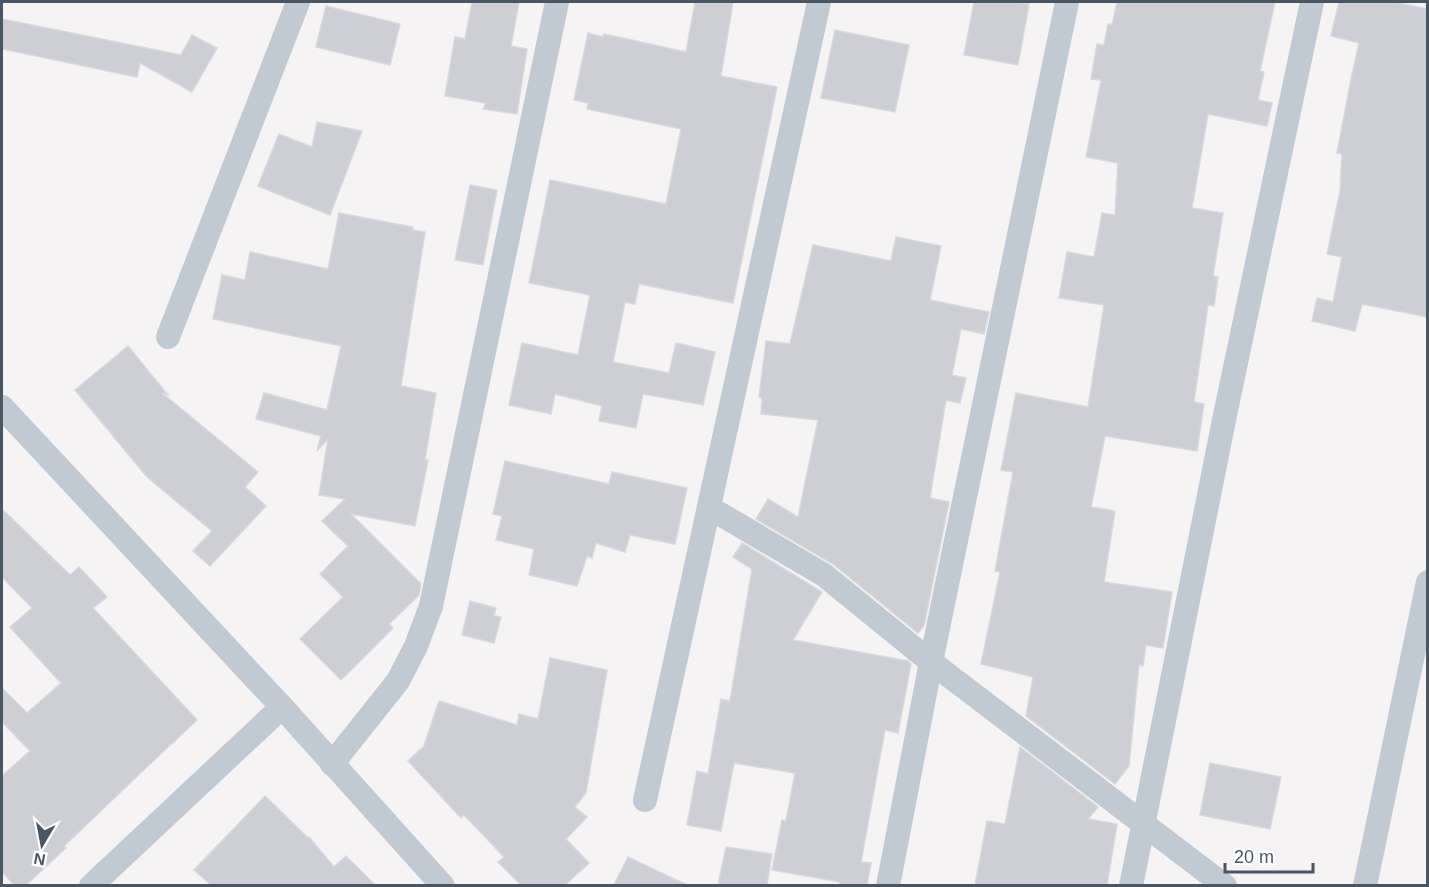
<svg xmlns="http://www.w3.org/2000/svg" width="1429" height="887" viewBox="0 0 1429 887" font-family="Helvetica,sans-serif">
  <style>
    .building { fill: #cdcfd5; stroke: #d7d9de; stroke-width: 1.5 }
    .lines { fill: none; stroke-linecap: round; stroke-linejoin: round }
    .minor { stroke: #c1cad2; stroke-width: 24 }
  </style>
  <rect width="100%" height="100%" fill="#f5f3f3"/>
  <!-- building -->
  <g class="building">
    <path d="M 472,2 L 519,2 L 511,46 L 527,49 L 517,114 L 483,109 L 486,103 L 445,96 L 455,37 L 465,39 Z"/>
    <path d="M 695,2 L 733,2 L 721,76 L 777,87 L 733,303 L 639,284 L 635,304 L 625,302 L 613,362 L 669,373 L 676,343 L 715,352 L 703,405 L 643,394 L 636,428 L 599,421 L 602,406 L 555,394 L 551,414 L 509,405 L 522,343 L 578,355 L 590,295 L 529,283 L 550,180 L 666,204 L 681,129 L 587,109 L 588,103 L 574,100 L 588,33 L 603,37 L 604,34 L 686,52 Z"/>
    <path d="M 974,2 L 1013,2 L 1029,4 L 1018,65 L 964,55 Z"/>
    <path d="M 1117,2 L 1275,2 L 1260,71 L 1264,72 L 1258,100 L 1272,103 L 1267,126 L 1208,114 L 1192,208 L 1223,213 L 1213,276 L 1218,277 L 1214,306 L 1208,305 L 1194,402 L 1204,404 L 1197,451 L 1105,436 L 1091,507 L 1115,511 L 1104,582 L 1172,592 L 1163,648 L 1146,645 L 1143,666 L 1139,665 L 1129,766 L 1115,784 L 1026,716 L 1033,677 L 981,664 L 1000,572 L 995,571 L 1013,472 L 1001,470 L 1016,393 L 1088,407 L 1104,305 L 1059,298 L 1067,252 L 1094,257 L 1102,213 L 1115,215 L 1118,163 L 1086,157 L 1101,80 L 1091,79 L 1097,44 L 1104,45 L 1108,24 L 1112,25 Z"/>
    <path d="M 1339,2 L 1394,2 L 1428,9 L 1428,317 L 1362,304 L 1355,331 L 1312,321 L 1317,298 L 1333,302 L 1342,257 L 1327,254 L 1340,191 L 1342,154 L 1337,153 L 1351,79 L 1359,43 L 1331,36 Z"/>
    <path d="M 326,6 L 400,24 L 390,65 L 316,47 Z"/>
    <path d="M 2,19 L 181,55 L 192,35 L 217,48 L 192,92 L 140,63 L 137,77 L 2,49 Z"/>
    <path d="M 835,30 L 909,45 L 895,112 L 821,98 Z"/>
    <path d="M 317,122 L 362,131 L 330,215 L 258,186 L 279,134 L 312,147 Z"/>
    <path d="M 470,185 L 497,190 L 483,265 L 455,260 Z"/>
    <path d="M 339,213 L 413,227 L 413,230 L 425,232 L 401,386 L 436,393 L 425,460 L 428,460 L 415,526 L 351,514 L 421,584 L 419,595 L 389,624 L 393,628 L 341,680 L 300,639 L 343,597 L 320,574 L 348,546 L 322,521 L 345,499 L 319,495 L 328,439 L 317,451 L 321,436 L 256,419 L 264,393 L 327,410 L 341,346 L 213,319 L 222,275 L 245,280 L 250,252 L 328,269 Z"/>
    <path d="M 896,237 L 941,246 L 930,300 L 989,312 L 984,334 L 961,329 L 952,375 L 966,378 L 960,403 L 946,400 L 930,498 L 949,502 L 924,626 L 918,633 L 833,564 L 756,519 L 768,499 L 798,517 L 818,420 L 761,414 L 762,398 L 759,397 L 766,341 L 790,344 L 813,245 L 891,261 Z"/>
    <path d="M 128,346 L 168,395 L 162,393 L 258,472 L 245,487 L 266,506 L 210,566 L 193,551 L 212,531 L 147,477 L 75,390 Z"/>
    <path d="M 505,461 L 609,484 L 612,472 L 687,488 L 675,544 L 630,535 L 625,552 L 596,543 L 592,558 L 587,556 L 577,586 L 529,575 L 534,549 L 496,540 L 502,516 L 493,514 Z"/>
    <path d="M 2,509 L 70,575 L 79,567 L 107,597 L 93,608 L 197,720 L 149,765 L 64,846 L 66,848 L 26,885 L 14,885 L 2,872 L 2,776 L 30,751 L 2,722 L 2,688 L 27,713 L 61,683 L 10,627 L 32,608 L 2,577 Z"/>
    <path d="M 742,543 L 822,592 L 793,640 L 908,661 L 911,664 L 898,733 L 885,730 L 861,862 L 871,863 L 867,885 L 840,885 L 840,882 L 772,870 L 782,820 L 786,821 L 795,773 L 734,763 L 721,831 L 687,825 L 697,771 L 708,774 L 721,699 L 730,701 L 752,569 L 733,557 Z"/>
    <path d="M 470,601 L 496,608 L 494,616 L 501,617 L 494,643 L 462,635 Z"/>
    <path d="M 550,658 L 607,670 L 586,793 L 575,807 L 587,817 L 566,839 L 589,863 L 565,885 L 521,885 L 498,862 L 504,857 L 464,815 L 461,818 L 408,761 L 424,746 L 439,701 L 517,725 L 519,714 L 538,719 Z"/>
    <path d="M 1020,747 L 1098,807 L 1088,819 L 1117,824 L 1107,885 L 975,885 L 987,821 L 1005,824 Z"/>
    <path d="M 1210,763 L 1281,777 L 1270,829 L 1200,815 Z"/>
    <path d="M 265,796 L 308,838 L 309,837 L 334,867 L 346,856 L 375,885 L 211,885 L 194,870 Z"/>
    <path d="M 726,847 L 772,854 L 767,885 L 718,885 Z"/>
    <path d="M 628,857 L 687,885 L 614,885 Z"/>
  </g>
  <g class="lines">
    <!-- minor -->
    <g class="minor">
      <path d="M 168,337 L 298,2"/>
      <path d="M 2,407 L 282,707 L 443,886"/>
      <path d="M 710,508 L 824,575 L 931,662 L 1225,886"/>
      <path d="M 332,764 L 398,681 L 416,646 L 431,606 L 557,2"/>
      <path d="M 645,800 L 819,2"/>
      <path d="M 91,886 L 282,707"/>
      <path d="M 888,886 L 931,662 L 1067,2"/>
      <path d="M 1131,886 L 1225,415 L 1312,2"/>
      <path d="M 1365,886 L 1428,582"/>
    </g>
  </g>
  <!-- border -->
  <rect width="1429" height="887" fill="none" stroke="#4a5661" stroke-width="6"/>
  <!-- north arrow -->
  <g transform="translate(42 845) rotate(190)" stroke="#ffffff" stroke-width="4.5" paint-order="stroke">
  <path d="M0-4.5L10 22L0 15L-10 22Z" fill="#4a5661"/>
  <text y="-9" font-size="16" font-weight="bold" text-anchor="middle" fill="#4a5661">N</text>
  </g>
  <!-- scale -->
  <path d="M1225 863v9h88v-9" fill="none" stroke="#4a5661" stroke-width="3"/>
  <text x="1234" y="863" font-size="18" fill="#4a5661" stroke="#ffffff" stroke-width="4.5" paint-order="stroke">20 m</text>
</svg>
